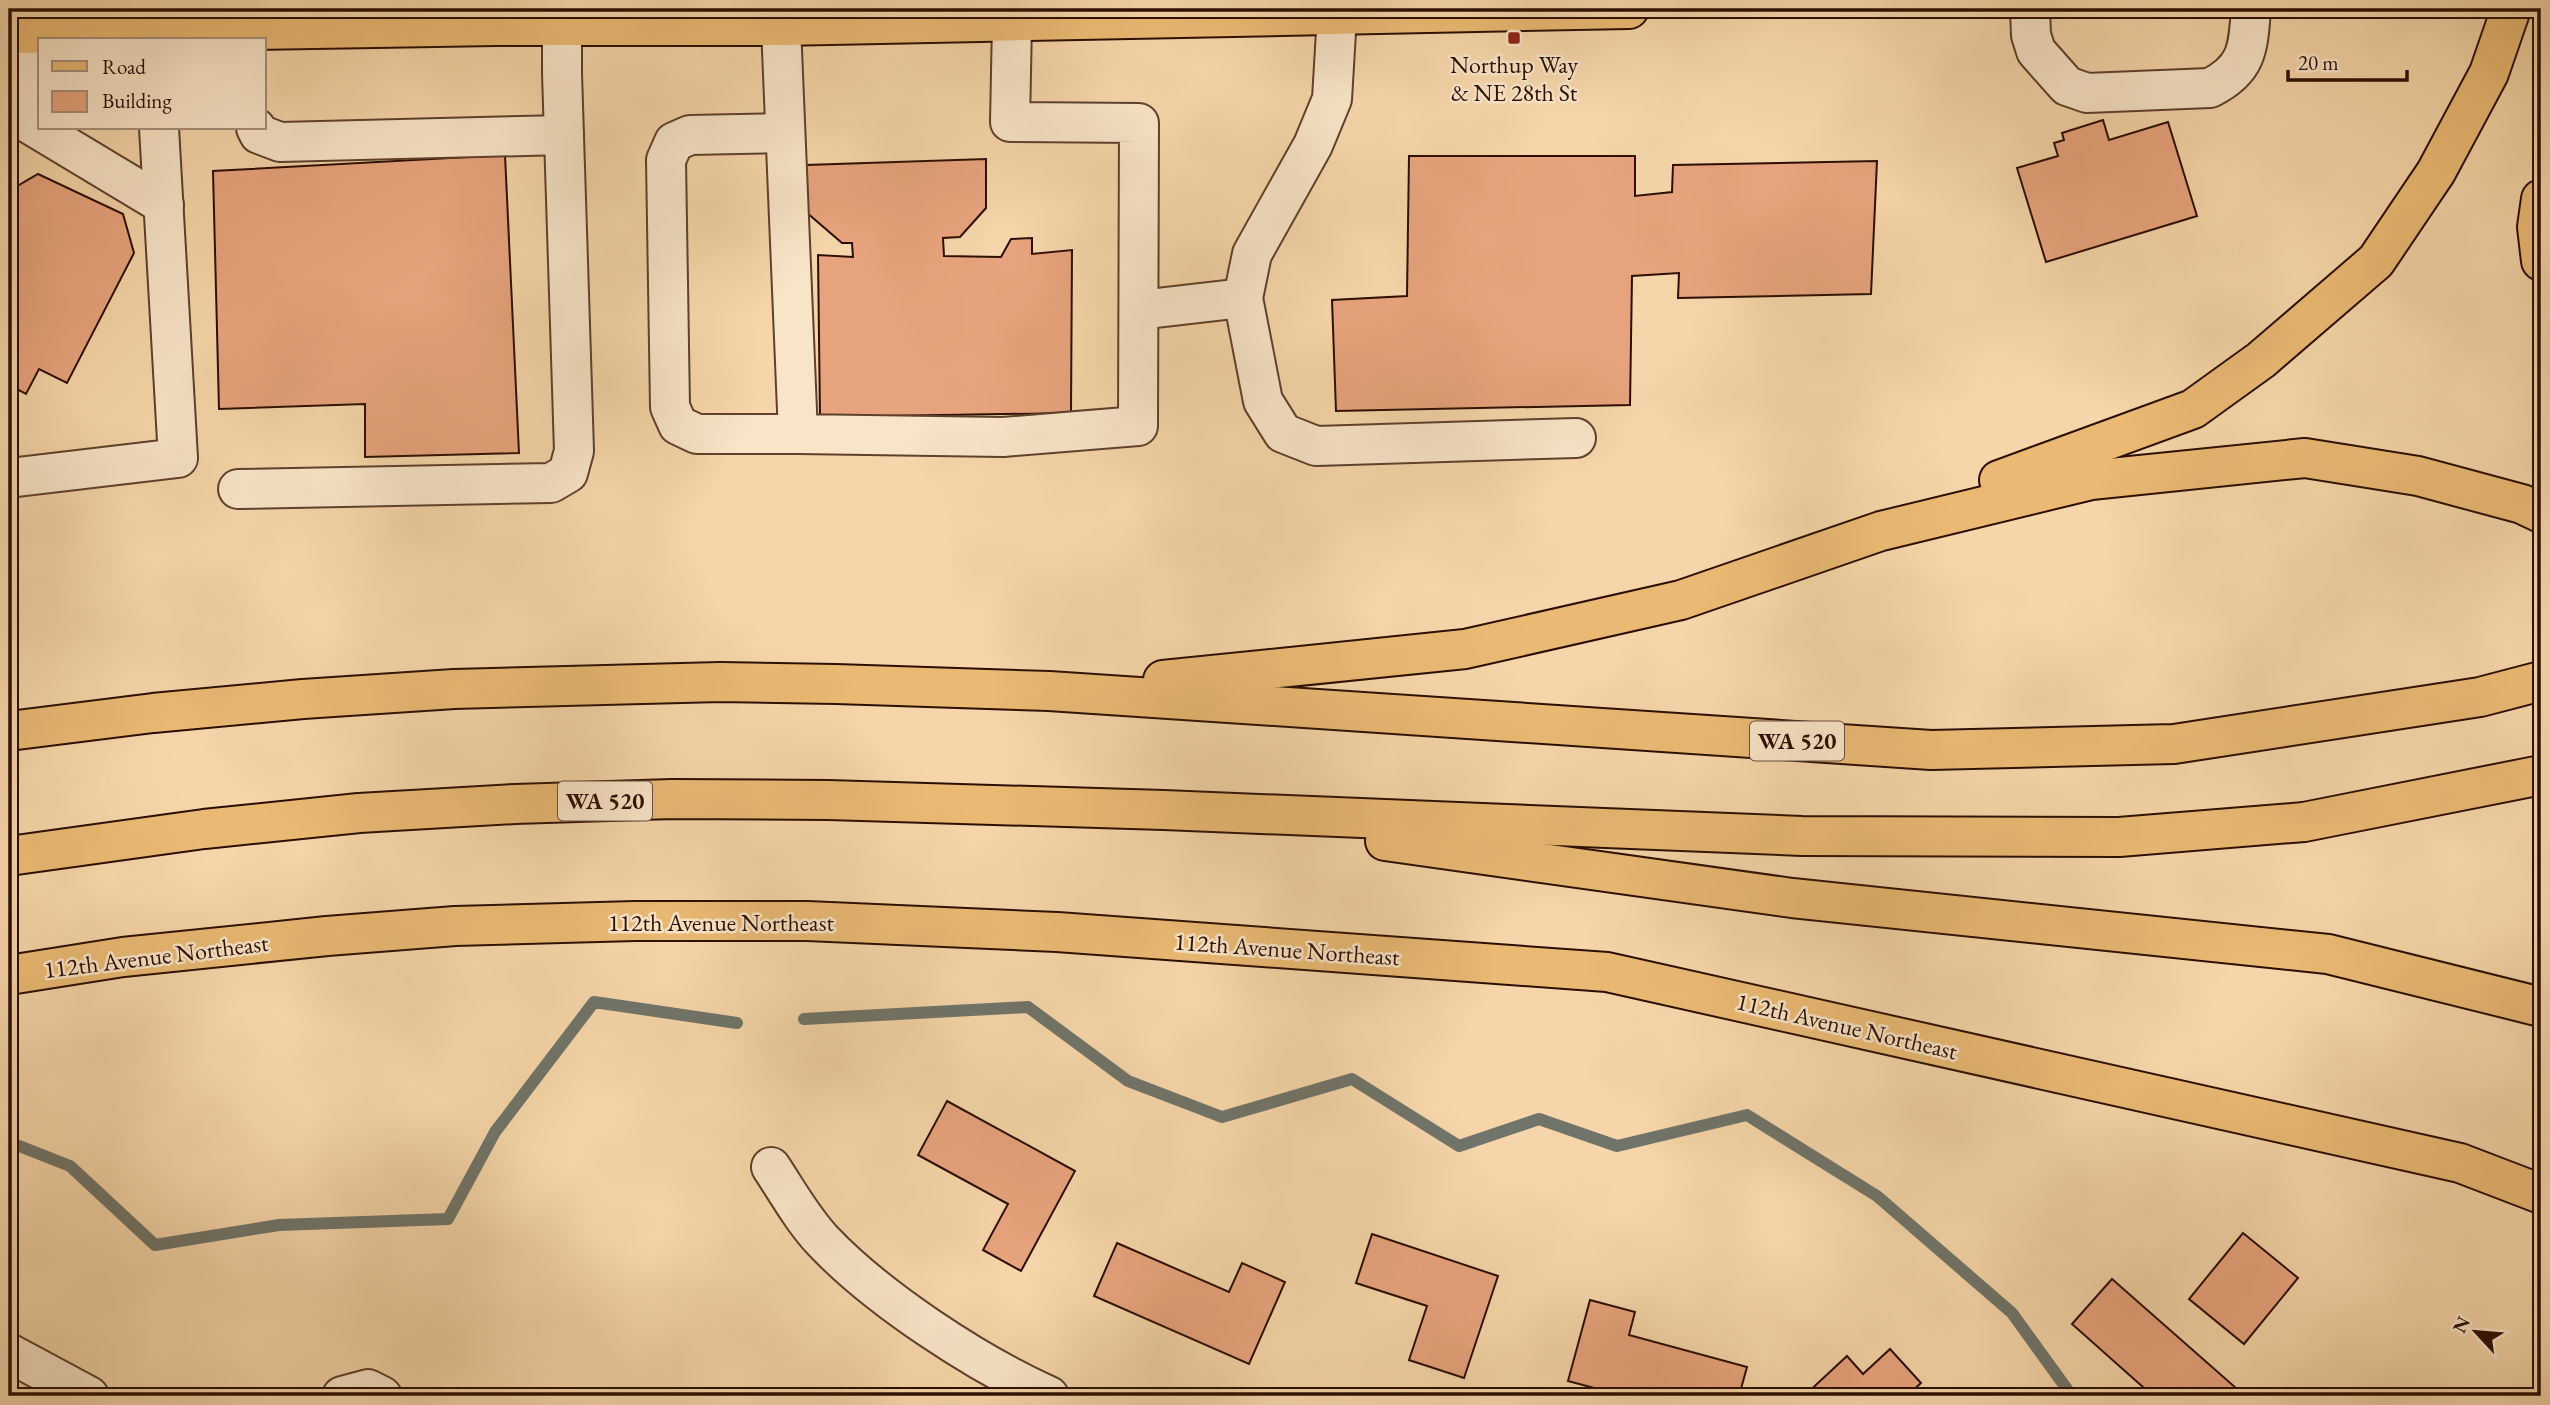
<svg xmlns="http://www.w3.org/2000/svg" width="2550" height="1405" viewBox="0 0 2550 1405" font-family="'EB Garamond',serif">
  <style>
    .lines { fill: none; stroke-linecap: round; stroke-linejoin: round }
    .stream { stroke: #707469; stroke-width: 12 }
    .building { fill: #e7a37d; stroke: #2c0e02; stroke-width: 2 }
    .minor-casing { stroke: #5e402c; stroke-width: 42 }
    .major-casing { stroke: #2c0e02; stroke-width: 42 }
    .highway-casing { stroke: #2c0e02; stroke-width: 42 }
    .minor { stroke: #f8e4c7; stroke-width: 38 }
    .major { stroke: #eaba74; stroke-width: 38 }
    .highway { stroke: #eaba74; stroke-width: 38 }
    .poi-dot { fill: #8f2418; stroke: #f8e4c7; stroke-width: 2.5 }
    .labels { text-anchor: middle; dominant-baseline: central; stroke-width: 5; stroke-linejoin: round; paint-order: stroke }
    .shield { fill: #f8e4c7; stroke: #694e3d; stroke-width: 2 }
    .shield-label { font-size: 23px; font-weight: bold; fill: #2c0e02 }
    .poi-label { font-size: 24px; fill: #2c0e02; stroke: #f8e4c7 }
    .street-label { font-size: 24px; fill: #2c0e02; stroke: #f8e4c7 }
  </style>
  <rect width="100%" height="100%" fill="#f5d5a9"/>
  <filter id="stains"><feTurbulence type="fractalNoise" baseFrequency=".00286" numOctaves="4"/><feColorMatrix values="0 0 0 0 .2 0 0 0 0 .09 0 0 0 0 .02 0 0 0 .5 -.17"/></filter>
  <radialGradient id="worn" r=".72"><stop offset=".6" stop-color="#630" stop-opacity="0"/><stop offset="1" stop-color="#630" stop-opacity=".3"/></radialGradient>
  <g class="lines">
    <!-- stream -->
    <g class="stream">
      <path d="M 804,1019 L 1028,1007 L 1128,1081 L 1222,1117 L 1352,1079 L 1459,1146 L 1539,1119 L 1617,1146 L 1747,1115 L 1877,1196 L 2012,1313 L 2072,1396"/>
      <path d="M 9,1142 L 70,1166 L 155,1245 L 279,1225 L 448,1219 L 495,1132 L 594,1002 L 737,1023"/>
    </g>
  </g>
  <!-- building -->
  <g class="building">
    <path d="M 2103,120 L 2109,140 L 2168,122 L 2197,216 L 2046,262 L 2017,168 L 2058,156 L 2054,143 L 2064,140 L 2062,133 Z"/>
    <path d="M 505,155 L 519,453 L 365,457 L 365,404 L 219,409 L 213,171 Z"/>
    <path d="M 1409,156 L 1635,156 L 1635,196 L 1672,192 L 1673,165 L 1877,161 L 1871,294 L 1678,298 L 1679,273 L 1632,276 L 1630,405 L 1336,411 L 1332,300 L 1407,296 Z"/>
    <path d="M 986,159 L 986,208 L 960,237 L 943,238 L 944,256 L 1001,257 L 1011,239 L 1032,238 L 1032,254 L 1072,250 L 1071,413 L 820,417 L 818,255 L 853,257 L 852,243 L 842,243 L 806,212 L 806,165 Z"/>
    <path d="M 38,174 L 123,214 L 134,253 L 67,383 L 39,369 L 26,394 L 9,385 L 9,199 L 14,188 Z"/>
    <path d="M 947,1101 L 1075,1171 L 1021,1271 L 983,1250 L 1008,1204 L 918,1155 Z"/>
    <path d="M 2243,1233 L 2298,1278 L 2244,1344 L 2189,1299 Z"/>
    <path d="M 1372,1234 L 1498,1276 L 1464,1378 L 1409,1360 L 1427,1306 L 1356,1283 Z"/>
    <path d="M 1117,1243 L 1229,1292 L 1242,1263 L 1285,1282 L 1249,1364 L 1094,1296 Z"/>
    <path d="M 2112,1279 L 2236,1388 L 2229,1396 L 2153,1396 L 2072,1324 Z"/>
    <path d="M 1590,1300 L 1635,1312 L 1629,1335 L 1747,1367 L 1739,1396 L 1624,1396 L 1568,1381 Z"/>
    <path d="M 1890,1349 L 1921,1383 L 1907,1396 L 1804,1396 L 1847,1356 L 1863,1374 Z"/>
    <path d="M 2541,1376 L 2541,1396 L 2532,1396 Z"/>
  </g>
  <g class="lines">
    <defs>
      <g id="minor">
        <path d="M 2030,9 L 2031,35 L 2036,51 L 2067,86 L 2087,93 L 2210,88 C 2248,69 2248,48 2251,9"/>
        <path d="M 1337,15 L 1332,99 L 1313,145 L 1252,254 L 1243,298 L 1263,401 L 1283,433 L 1316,446 L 1576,438"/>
        <path d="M 781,26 L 798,434 L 1003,437 L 1138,426 L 1139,123 L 1010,122 L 1012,23 L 1001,9"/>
        <path d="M 118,33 L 119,9"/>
        <path d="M 31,34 L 26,122 L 164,205"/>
        <path d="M 256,128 L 259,134 L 280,142 L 564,135"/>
        <path d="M 785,133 L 690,135 L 674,142 L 666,160 L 670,407 L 678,425 L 697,434 L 798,434"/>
        <path d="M 1139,310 L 1243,298"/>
        <path d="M 9,478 L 178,458 L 159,128"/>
        <path d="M 238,489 L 551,483 L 568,473 L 574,451 L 562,73 L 562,26"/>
        <path d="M 771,1167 C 787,1191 803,1220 823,1241 C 878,1299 976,1363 1049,1396"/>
        <path d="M 9,1353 L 89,1396"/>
        <path d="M 342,1396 L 368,1389 L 382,1396"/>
      </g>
      <g id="major">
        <path d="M 9,34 L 496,26 L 781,26 L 1629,9"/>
        <path d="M 9,975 L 123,957 L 327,936 L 455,926 L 635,921 L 807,921 L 1057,932 L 1607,972 L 2460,1163 L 2541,1194"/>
      </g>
      <g id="highway">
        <path d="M 2541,199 L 2537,227 L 2541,261"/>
        <path d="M 1999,480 L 2193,409 L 2261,360 L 2376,261 L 2436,172 L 2489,73 L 2511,9"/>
        <path d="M 1163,680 L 1465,649 L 1681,600 L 1881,531 L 2091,480 L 2305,458 L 2418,476 L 2522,504 L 2541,513"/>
        <path d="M 9,731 L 153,713 L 303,699 L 454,689 L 720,682 L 836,684 L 1049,691 L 1931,750 L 2174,744 L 2480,697 L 2541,681"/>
        <path d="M 1385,841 L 1792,898 L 2328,954 L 2541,1007"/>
        <path d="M 9,856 L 204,829 L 359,813 L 515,804 L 672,799 L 828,800 L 1164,810 L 1802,836 L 2119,837 L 2304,822 L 2541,775"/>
      </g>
    </defs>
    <!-- minor casing -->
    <use href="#minor" class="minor-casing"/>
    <!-- major casing -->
    <use href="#major" class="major-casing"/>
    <!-- highway casing -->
    <use href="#highway" class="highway-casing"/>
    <!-- minor -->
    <use href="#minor" class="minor"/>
    <!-- major -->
    <use href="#major" class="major"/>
    <!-- highway -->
    <use href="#highway" class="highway"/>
  </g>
  <!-- markers -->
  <rect class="poi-dot" x="1507" y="31" width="14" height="14" rx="3.5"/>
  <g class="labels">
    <!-- shield labels -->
    <g class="shield">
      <rect x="1750" y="721.5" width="94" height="39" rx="5"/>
      <rect x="558" y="781.5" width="94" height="39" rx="5"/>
    </g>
    <g class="shield-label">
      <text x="1797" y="741">WA 520</text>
      <text x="605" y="801">WA 520</text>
    </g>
    <!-- poi labels -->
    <g class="poi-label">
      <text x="1514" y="64">Northup Way<tspan x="1514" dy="28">&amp; NE 28th St</tspan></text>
    </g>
    <!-- street labels -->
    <g class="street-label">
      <text x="721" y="922">112th Avenue Northeast</text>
      <text transform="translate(1287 949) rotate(4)">112th Avenue Northeast</text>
      <text transform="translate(156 956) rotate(-7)">112th Avenue Northeast</text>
      <text transform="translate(1847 1026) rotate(13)">112th Avenue Northeast</text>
    </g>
  </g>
  <!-- margin -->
  <rect width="2550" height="1405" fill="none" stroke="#f5d5a9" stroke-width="35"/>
  <rect x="10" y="10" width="2529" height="1384" fill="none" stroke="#2c0e02" stroke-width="3.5"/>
  <rect x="18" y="18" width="2515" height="1370" fill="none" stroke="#2c0e02" stroke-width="2"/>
  <!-- legend -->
  <rect x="38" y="38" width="228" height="91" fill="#f8e4c7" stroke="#a68e78" stroke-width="2"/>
  <rect x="52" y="61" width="35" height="10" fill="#eaba74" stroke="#a68e78" stroke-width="2"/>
  <text x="102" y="74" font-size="21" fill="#2c0e02">Road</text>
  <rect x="52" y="91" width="35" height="21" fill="#e7a37d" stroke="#a68e78" stroke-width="2"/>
  <text x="102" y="108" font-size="21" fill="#2c0e02">Building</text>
  <!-- north arrow -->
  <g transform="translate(2476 1332) rotate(296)" stroke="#f8e4c7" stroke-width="5" paint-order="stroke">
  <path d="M0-5L12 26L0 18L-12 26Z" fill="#2c0e02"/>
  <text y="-10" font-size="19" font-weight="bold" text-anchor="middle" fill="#2c0e02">N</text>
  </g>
  <!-- scale -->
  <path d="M2288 70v10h119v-10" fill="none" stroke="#2c0e02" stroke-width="3.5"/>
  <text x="2298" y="70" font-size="21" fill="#2c0e02" stroke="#f8e4c7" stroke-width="5" paint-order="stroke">20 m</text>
  <rect width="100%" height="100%" filter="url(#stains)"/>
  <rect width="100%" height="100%" fill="url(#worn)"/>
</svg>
